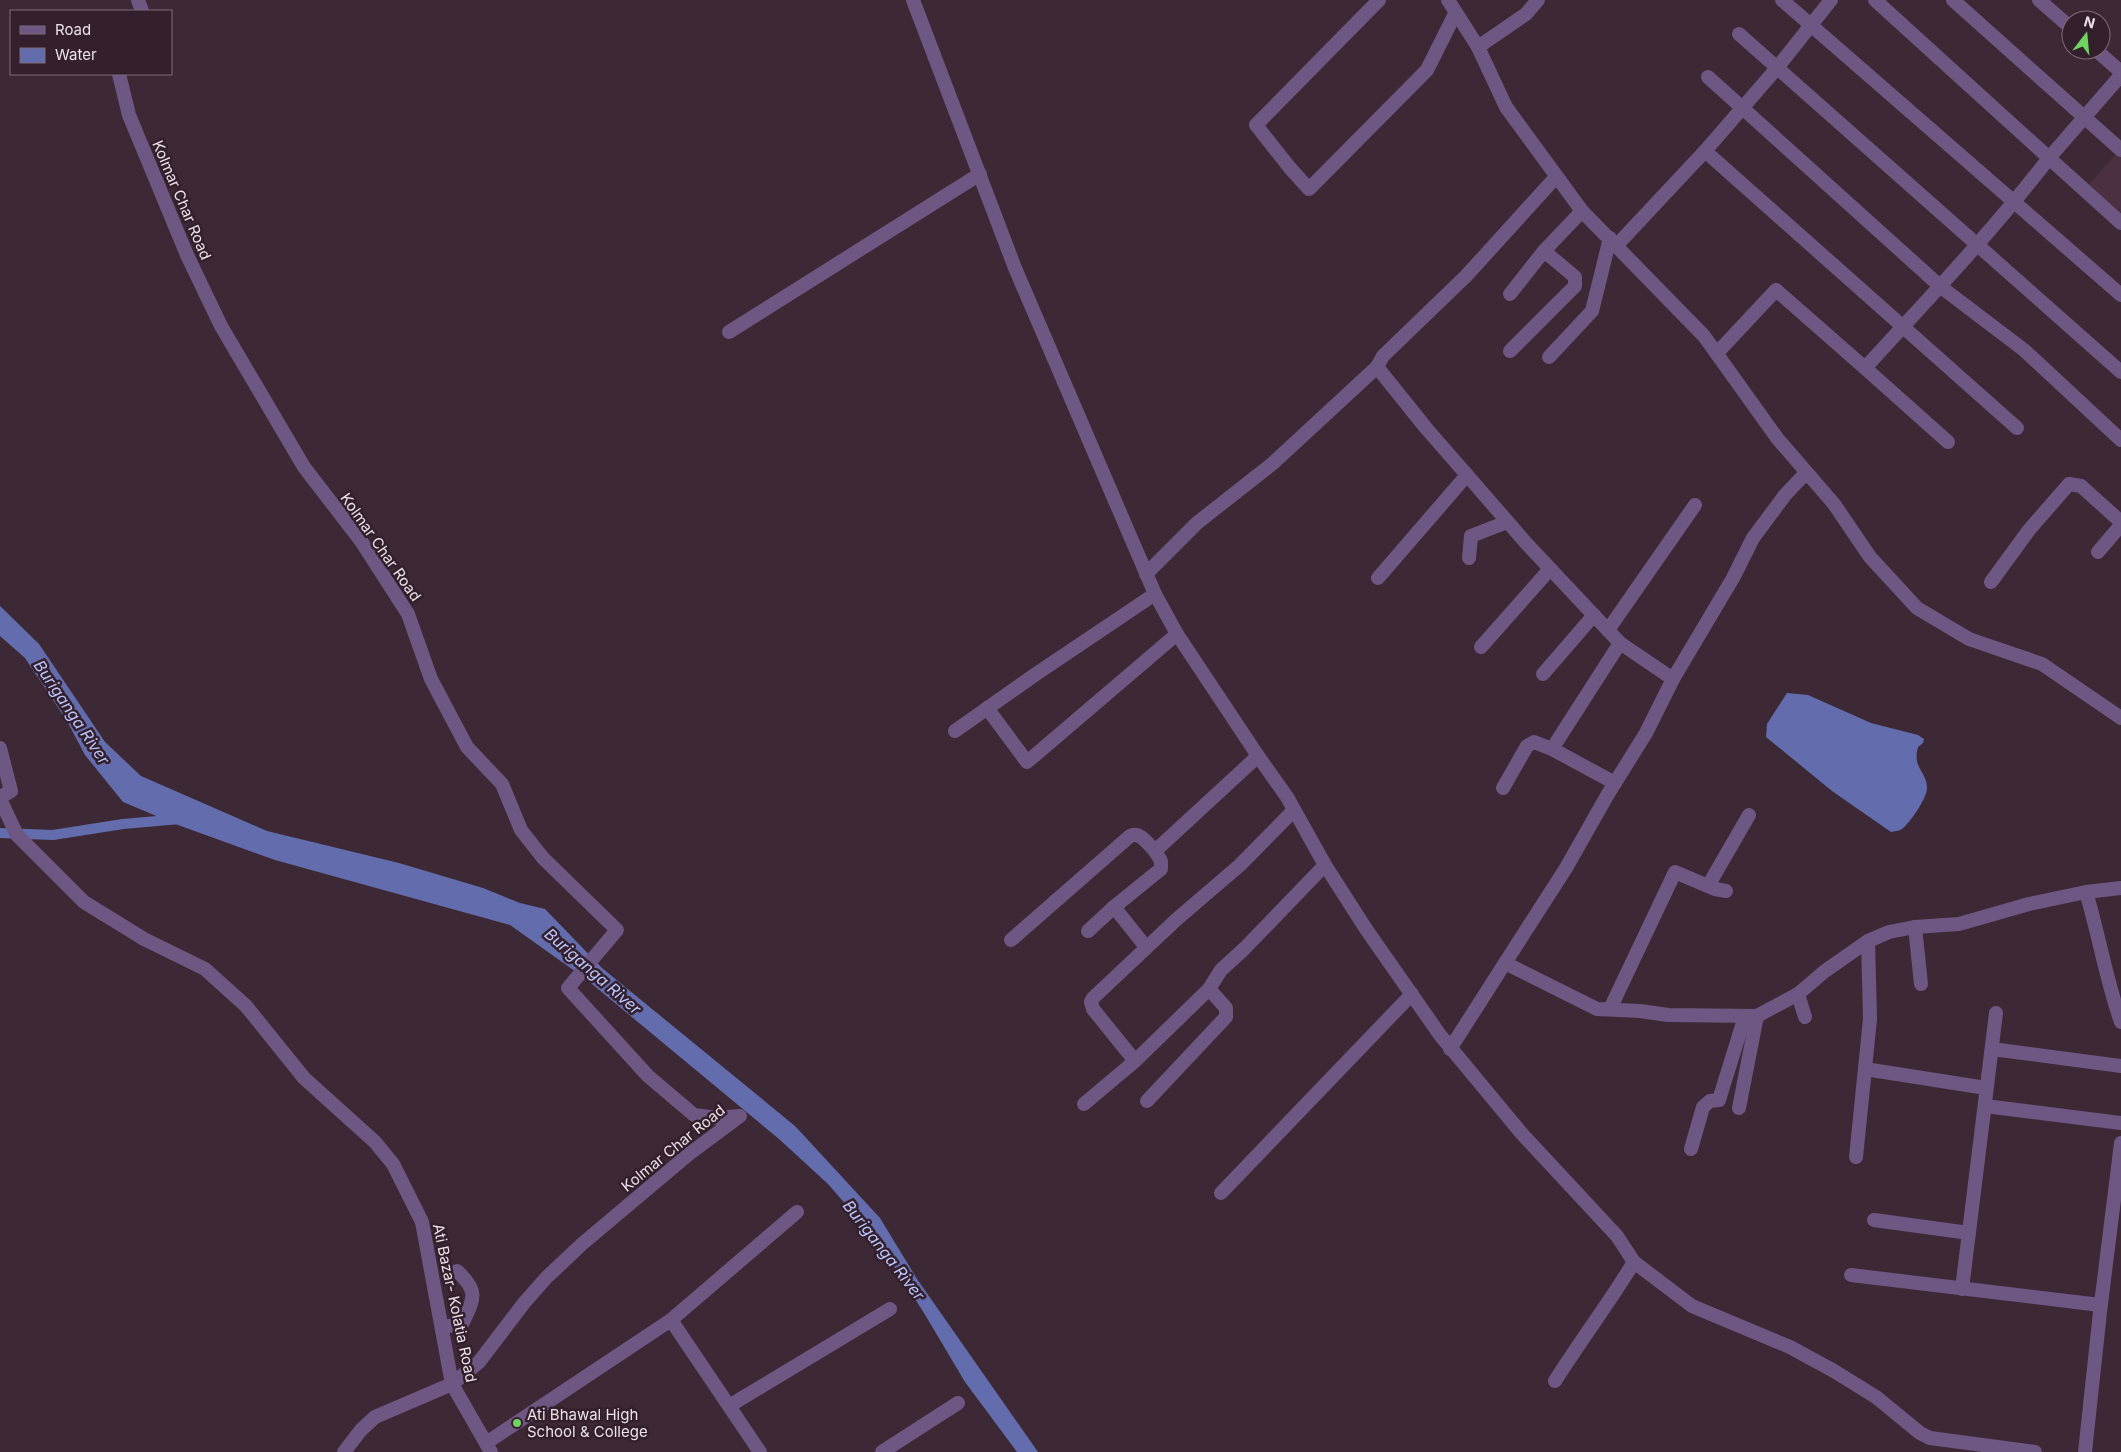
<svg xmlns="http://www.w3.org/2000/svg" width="2121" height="1452" viewBox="0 0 2121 1452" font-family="Inter,sans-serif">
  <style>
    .built { fill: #4a3041 }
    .water { fill: #636dad }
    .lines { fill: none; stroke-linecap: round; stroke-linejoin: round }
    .canal { stroke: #636dad; stroke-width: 10 }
    .minor { stroke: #6e5782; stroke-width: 14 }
    .poi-dot { fill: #6ed360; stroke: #33202c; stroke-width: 2 }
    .labels { text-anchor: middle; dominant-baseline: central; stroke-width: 5; stroke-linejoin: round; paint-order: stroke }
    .street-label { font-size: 15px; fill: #ede0e8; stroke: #33202c }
    .poi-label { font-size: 15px; fill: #ede0e8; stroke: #33202c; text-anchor: start }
    .water-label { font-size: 16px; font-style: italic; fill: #bbc6fd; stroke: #33202c }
  </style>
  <rect width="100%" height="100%" fill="#3d2936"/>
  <!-- built -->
  <path class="built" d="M 2121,148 L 2121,217 L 2088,186 Z"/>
  <!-- water -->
  <g class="water">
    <path d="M 0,606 L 39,644 L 105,742 L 141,776 L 267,831 L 399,863 L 483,888 L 520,903 L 545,909 L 602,968 L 795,1126 L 880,1218 L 917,1279 L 1038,1452 L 1017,1452 L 965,1382 L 924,1313 L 877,1240 L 828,1184 L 779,1139 L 586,979 L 510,925 L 275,860 L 178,825 L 123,802 L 85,755 L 67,721 L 25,658 L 0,636 Z"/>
    <path d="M 1787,693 L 1808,695 L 1871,723 L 1918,735 L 1924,739 L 1923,743 L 1918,747 C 1912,769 1927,771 1927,788 C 1927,798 1910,823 1902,829 C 1899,831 1894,831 1891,832 L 1832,791 L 1766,737 L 1767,724 Z"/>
  </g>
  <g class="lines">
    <!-- canal -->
    <path class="canal" d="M 0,833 L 53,835 L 123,824 L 180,819"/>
    <!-- minor -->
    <g class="minor">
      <path d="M 138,0 L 142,11"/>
      <path d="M 913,0 L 1015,268 L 1155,594 L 1177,634 L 1258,756 L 1287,797 L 1325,865 L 1366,929 L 1440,1035 L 1523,1135 L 1617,1236 L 1634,1262 L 1692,1306 L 1790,1347 L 1834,1371 L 1876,1397 L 1920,1433 L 1930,1438 L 2035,1452"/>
      <path d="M 1379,0 L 1256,125 L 1290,168 L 1309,189 L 1427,70 L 1455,14"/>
      <path d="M 1448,0 L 1478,47 L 1506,107 L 1582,211 L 1704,336 L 1777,438 L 1834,504 L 1870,557 L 1917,608 L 1969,639 L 2042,664 L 2121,718"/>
      <path d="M 1782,0 L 2121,295"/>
      <path d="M 1953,0 L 2121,150"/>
      <path d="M 2039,0 L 2071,28"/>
      <path d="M 1739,34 L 2121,372"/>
      <path d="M 1478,47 L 1526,14 L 1538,0"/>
      <path d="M 2096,50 L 2121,72"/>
      <path d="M 119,74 L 129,115 L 187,255 L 221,326 L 304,467 L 361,541 L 408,614 L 431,679 L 467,747 L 502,784 L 521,830 L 543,858 L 617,930 L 568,988 L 648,1076 L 694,1115 L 717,1118 L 740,1116 L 689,1154 L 582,1244 L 546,1278 L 524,1303 L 479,1362 L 452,1384 L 375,1417 L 361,1430 L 344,1452"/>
      <path d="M 2121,75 L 2049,158 L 2121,223"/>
      <path d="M 1708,77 L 1941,287 L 2024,350 L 2121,440"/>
      <path d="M 1705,151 L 1777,68 L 1831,0"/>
      <path d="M 1617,245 L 1705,151 L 2017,428"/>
      <path d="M 1510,294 L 1544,251 L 1582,211"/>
      <path d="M 729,332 L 980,174"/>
      <path d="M 1510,351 L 1575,286 L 1575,277 L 1544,251"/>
      <path d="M 1717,353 L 1776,290 L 1865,368 C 1928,299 1992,232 2049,158 L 1875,0"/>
      <path d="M 1549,357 L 1592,311 L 1610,238"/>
      <path d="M 1377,367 L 1426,428 L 1467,475 L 1378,578"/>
      <path d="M 1865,368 L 1948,442"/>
      <path d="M 1467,475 L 1526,543 L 1620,643 L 1673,679"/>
      <path d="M 2098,552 L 2121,525"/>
      <path d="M 1469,558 L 1471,536 L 1507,522"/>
      <path d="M 1146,574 L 1197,523 L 1272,464 L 1377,367 L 1383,356 L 1466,276 L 1556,177"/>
      <path d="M 1991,582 L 2029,530 L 2069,484 L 2081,486 L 2121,522"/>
      <path d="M 1608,630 L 1695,505"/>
      <path d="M 1481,647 L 1550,569"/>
      <path d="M 1543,674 L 1594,615"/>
      <path d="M 987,708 L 1027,762 L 1177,634"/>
      <path d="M 955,731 L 1036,674 L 1155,594"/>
      <path d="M 0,748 L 11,791 L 0,797"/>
      <path d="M 1552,749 L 1620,643"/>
      <path d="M 1503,788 L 1527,746 L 1534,742 L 1552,749 L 1615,783"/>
      <path d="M 0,799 L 17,835 L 84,902 L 144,939 L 205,969 L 246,1006 L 304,1078 L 375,1142 L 393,1164 L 422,1222 L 452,1384 L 491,1452"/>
      <path d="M 1708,886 L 1749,815"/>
      <path d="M 2086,892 C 2099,935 2106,980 2121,1022"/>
      <path d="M 1114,907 L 1146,947"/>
      <path d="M 1915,927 L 1921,984"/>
      <path d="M 1088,931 L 1114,907 L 1161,869 L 1161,861 L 1155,851"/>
      <path d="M 1011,940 L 1130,836 C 1140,831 1148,844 1155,851 L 1258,756"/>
      <path d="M 1505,963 L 1566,868 L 1608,794 L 1646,733 L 1673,679 L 1733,578 L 1753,538 L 1785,495 L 1802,477 L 1810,476"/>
      <path d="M 1798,994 L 1805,1017"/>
      <path d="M 1610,1009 L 1675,872 L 1715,889 L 1726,891"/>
      <path d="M 1450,1049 L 1505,963 L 1597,1009 L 1640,1011 L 1668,1015 L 1757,1016 L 1798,994 L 1825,971 L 1868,941 L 1889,932 L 1915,927 L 1959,924 L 2029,904 L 2086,892 L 2121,888"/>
      <path d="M 1992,1049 L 2121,1066"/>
      <path d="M 1135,1061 L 1093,1009 L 1091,1002 L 1093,998 L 1177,919 L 1240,865 L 1294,810"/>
      <path d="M 1865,1069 L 1986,1088"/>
      <path d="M 1147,1101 L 1226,1017 L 1226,1008 L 1209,989 L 1221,970 L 1245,948 L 1325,865"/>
      <path d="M 1084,1104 L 1135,1061 L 1209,989"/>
      <path d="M 1985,1106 L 2121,1123"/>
      <path d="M 1739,1108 L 1757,1016"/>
      <path d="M 1691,1149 L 1703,1107 L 1710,1101 L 1719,1100 L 1745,1016"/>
      <path d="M 1856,1157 L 1870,1019 L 1868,941"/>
      <path d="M 1221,1193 L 1412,994"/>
      <path d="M 1874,1220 L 1969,1233"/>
      <path d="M 1851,1275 L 2100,1305"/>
      <path d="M 1962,1289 L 1996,1013"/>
      <path d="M 671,1320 L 760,1452"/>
      <path d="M 442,1328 L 463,1322 C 475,1298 478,1290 457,1271"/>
      <path d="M 1555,1381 C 1581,1340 1609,1303 1634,1262"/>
      <path d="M 729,1406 L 890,1309"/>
      <path d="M 486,1443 L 671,1320 L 797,1212"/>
      <path d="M 882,1452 L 958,1403"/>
      <path d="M 2085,1452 L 2100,1312 L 2121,1143"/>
    </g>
  </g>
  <!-- markers -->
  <circle class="poi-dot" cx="517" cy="1423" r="5"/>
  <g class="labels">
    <!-- street labels -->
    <g class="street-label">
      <text transform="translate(182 200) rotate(67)">Kolmar Char Road</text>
      <text transform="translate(381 547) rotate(55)">Kolmar Char Road</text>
      <text transform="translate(673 1148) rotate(-39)">Kolmar Char Road</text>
      <text transform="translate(455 1303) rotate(78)">Ati Bazar- Kolatia Road</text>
    </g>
    <!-- poi labels -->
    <g class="poi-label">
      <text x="527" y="1414">Ati Bhawal High<tspan x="527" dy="17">School &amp; College</tspan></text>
    </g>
    <!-- water labels -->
    <g class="water-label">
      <text transform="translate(72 712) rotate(56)">Buriganga River</text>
      <text transform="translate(593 971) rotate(41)">Buriganga River</text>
      <text transform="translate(884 1250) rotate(52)">Buriganga River</text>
    </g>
  </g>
  <!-- legend -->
  <rect x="10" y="10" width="162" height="65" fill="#33202c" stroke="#7d6d77"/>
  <rect x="20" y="26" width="25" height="8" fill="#6e5782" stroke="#7d6d77"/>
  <text x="55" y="35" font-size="15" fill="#ede0e8">Road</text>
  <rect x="20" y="48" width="25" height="15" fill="#636dad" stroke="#7d6d77"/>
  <text x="55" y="60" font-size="15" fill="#ede0e8">Water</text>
  <!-- north arrow -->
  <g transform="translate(2086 35) rotate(16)"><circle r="24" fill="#33202c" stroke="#7d6d77"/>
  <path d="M0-4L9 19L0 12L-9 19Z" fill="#6ed360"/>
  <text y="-8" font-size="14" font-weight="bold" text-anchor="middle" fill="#ede0e8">N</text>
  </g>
</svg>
